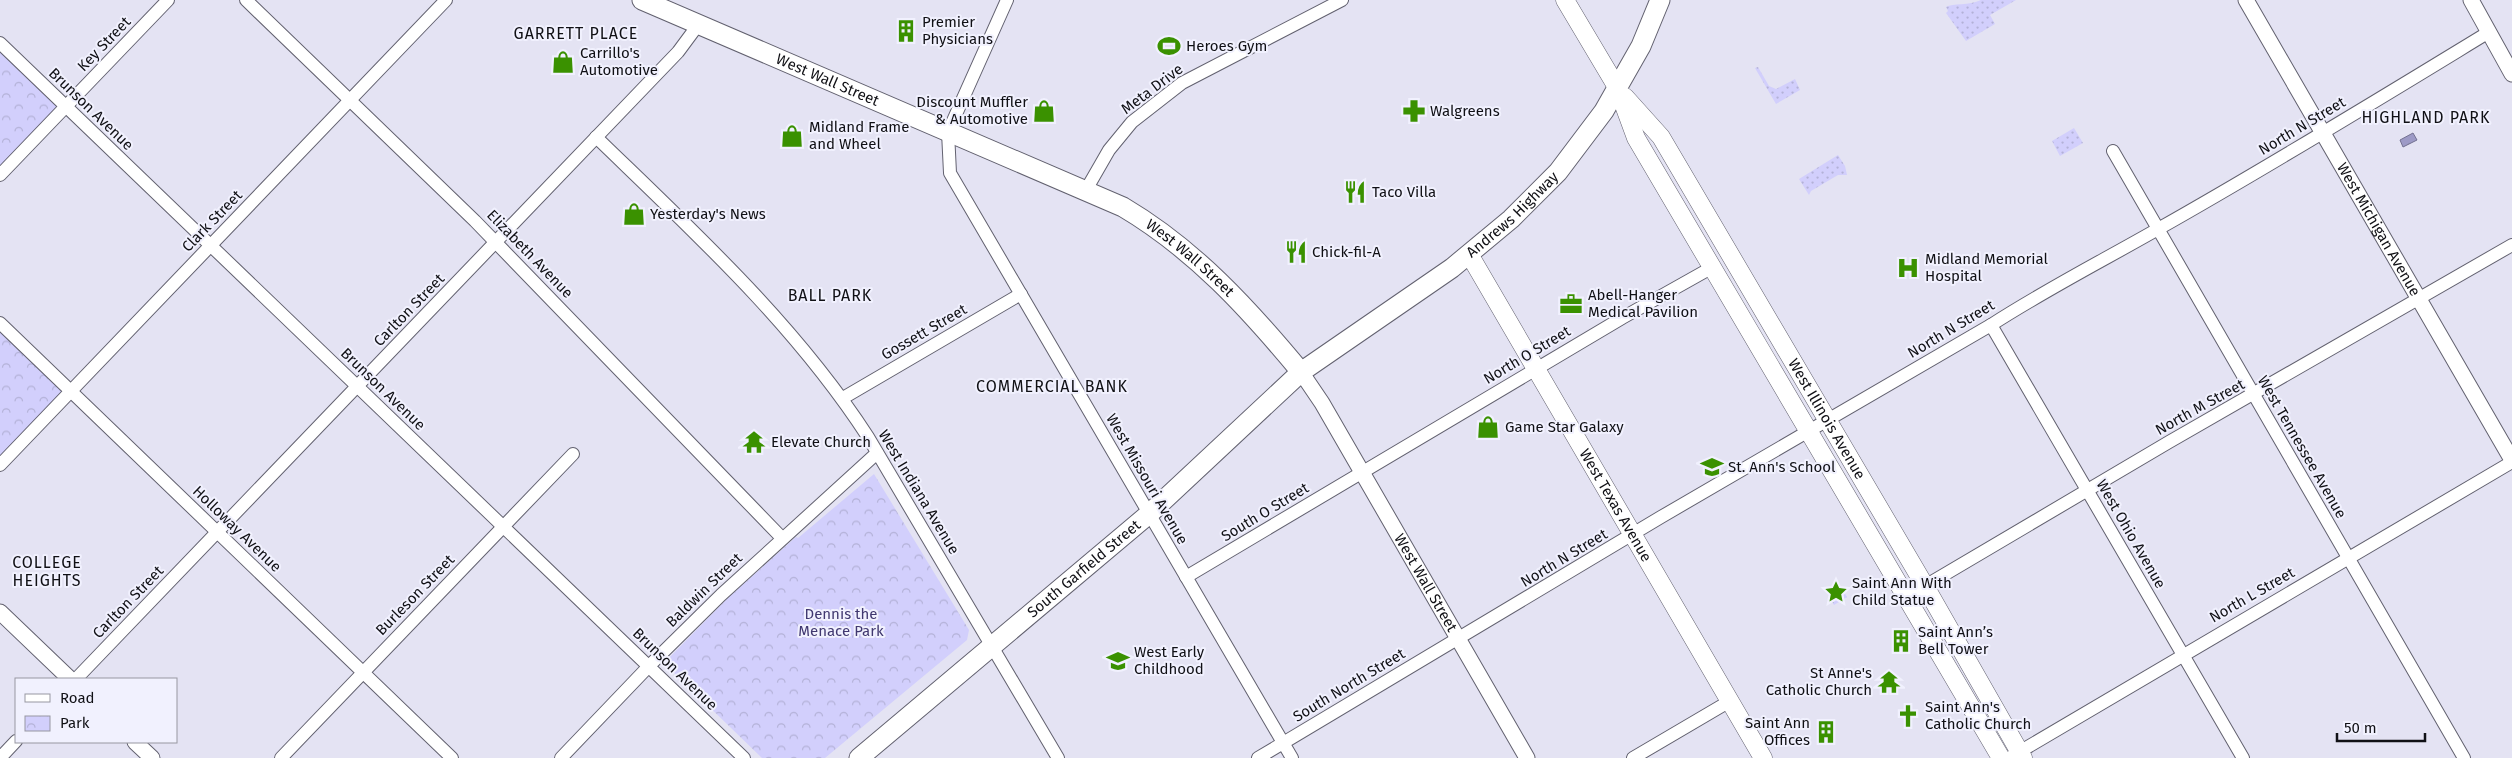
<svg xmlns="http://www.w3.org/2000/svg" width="2512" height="758" viewBox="0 0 2512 758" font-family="'Fira Sans',sans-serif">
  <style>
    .grass { fill: url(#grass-dots) }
    .park { fill: url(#park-crowns) }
    .water { fill: url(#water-ripples); stroke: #737191 }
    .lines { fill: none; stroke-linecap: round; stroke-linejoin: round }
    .minor-casing { stroke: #62616f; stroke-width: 14 }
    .tertiary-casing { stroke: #62616f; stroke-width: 17 }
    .secondary-casing { stroke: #62616f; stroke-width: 19 }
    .primary-casing { stroke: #62616f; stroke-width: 21 }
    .minor { stroke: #fff; stroke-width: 12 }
    .tertiary { stroke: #fff; stroke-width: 15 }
    .secondary { stroke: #fff; stroke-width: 18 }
    .primary { stroke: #fff; stroke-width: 19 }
    .labels { text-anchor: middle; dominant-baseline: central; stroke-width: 4; stroke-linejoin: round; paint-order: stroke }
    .poi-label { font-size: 15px; fill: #101015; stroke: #f1f1fe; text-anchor: start }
    .street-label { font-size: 15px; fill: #101015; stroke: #f1f1fe }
    .park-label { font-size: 15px; fill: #403870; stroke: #f1f1fe }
    .neighbourhood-label { font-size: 16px; letter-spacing: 1px; fill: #101015; stroke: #f1f1fe }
  </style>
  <defs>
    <pattern id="grass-dots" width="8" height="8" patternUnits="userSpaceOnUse" patternTransform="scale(1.25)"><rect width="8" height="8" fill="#d2cffc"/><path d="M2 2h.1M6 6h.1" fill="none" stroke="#b3b1d7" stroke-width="1.8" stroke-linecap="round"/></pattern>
    <pattern id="park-crowns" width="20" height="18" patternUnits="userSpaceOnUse" patternTransform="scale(1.25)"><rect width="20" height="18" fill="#d2cffc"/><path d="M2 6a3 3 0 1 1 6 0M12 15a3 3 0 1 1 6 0" fill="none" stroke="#b3b1d7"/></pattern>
    <pattern id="water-ripples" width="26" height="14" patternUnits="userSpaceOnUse" patternTransform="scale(1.25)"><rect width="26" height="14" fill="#9d9ac6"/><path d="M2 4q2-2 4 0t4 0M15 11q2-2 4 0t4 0" fill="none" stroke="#7f7ca0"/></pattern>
  </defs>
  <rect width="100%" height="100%" fill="#e4e3f3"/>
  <!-- grass -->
  <g class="grass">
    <path d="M 1981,0 L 2016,0 L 1990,15 L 1995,24 L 1966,41 L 1946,13 L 1948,11 L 1946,7 C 1953,3 1969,6 1981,0 Z"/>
    <path d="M 1758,67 L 1769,86 L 1776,89 L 1795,79 L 1800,90 L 1776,104 L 1755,68 Z"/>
    <path d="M 2074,128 L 2083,143 L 2060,156 L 2052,141 Z"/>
    <path d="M 1838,155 L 1845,166 L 1847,175 L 1838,175 L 1811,191 L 1809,195 L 1799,179 Z"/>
    <path d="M 1839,584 L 1847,597 L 1834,605 L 1827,592 Z"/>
  </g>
  <!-- park -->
  <g class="park">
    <path d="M 0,50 L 60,109 L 0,172 Z"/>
    <path d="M 0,326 L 67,392 L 0,462 Z"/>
    <path d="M 874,474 L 969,630 L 967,640 L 825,758 L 762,758 L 664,663 L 728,598 L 796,537 L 798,538 Z"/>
  </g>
  <!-- water -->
  <path class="water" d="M 2413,133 L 2417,140 L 2403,147 L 2400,140 Z"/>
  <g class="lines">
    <defs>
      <g id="minor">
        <path d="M 246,0 L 475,221 L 782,538"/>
        <path d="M 1007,0 L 948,132 L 950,173 L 1292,758"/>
        <path d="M 0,43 L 744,758"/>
        <path d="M 596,137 C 693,231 794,323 868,437 L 1058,758"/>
        <path d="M 2113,151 L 2464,758"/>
        <path d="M 0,175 L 168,0"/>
        <path d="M 1086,190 L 1109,150 L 1132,122 L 1182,83 L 1342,0"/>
        <path d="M 0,323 L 452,758"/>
        <path d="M 1991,325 L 2243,758"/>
        <path d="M 843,398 L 1021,294"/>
        <path d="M 0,465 L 446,0"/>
        <path d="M 1186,577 L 1622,318 L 1711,268"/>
        <path d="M 1904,596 L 1925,586 L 2169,442 L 2512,245"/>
        <path d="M 76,679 L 678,52 L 698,25"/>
        <path d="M 0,758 L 16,741"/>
        <path d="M 281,758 L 573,454"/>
        <path d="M 561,758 L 649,666 L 721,595 L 877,453"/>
        <path d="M 1258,758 L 1661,517 L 1991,325 C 2045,290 2102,261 2158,229 C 2270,166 2379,99 2489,32"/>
        <path d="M 1633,758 L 1730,701"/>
        <path d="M 2009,758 L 2512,462"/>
      </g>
      <g id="tertiary">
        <path id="s1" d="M 2246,0 L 2512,460"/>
        <path d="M 2471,0 L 2512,74"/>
        <path id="s2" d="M 1301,372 L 1322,403 L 1527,758"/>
        <path d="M 0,612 L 70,679"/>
        <path d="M 135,742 L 152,758"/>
      </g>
      <g id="secondary">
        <path d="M 1565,0 L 1618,89 L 1636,138 L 2001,758"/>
        <path id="s3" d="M 1625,97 L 1661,137 L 1925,586 L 2023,758"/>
        <path id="s4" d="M 1469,254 L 1763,758"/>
      </g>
      <g id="primary">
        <path id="s5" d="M 642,0 L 1123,207 C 1194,249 1248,308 1301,372"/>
        <path id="s6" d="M 859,758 L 1149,514 L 1301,372 L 1452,268 L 1511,219 L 1558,172 L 1604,111 L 1641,46 L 1660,0"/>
      </g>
    </defs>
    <!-- minor casing -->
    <use href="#minor" class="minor-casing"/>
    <!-- tertiary casing -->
    <use href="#tertiary" class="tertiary-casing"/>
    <!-- secondary casing -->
    <use href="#secondary" class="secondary-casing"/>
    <!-- primary casing -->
    <use href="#primary" class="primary-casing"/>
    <!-- minor -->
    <use href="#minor" class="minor"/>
    <!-- tertiary -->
    <use href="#tertiary" class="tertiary"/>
    <!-- secondary -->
    <use href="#secondary" class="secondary"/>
    <!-- primary -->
    <use href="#primary" class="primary"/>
  </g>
  <!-- icons -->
  <defs>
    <symbol id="building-bare" viewBox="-9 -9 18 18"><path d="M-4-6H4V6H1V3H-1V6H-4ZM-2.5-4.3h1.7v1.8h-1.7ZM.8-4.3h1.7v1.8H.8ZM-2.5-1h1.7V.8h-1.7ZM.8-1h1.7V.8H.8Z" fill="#3a9100" stroke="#f1f1fe" stroke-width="2.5" paint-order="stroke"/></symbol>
    <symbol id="stadium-bare" viewBox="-9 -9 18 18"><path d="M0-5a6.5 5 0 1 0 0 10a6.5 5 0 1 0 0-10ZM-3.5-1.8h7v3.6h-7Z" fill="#3a9100" stroke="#f1f1fe" stroke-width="2.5" paint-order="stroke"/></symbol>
    <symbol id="shop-bare" viewBox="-9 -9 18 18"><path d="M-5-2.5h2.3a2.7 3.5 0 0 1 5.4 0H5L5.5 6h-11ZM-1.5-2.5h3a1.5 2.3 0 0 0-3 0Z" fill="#3a9100" stroke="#f1f1fe" stroke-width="2.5" paint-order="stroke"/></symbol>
    <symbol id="pharmacy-bare" viewBox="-9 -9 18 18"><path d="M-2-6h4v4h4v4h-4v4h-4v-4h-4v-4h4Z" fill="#3a9100" stroke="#f1f1fe" stroke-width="2.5" paint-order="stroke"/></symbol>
    <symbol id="restaurant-bare" viewBox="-9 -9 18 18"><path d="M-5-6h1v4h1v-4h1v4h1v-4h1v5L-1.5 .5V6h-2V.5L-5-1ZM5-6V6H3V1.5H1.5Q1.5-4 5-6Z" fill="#3a9100" stroke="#f1f1fe" stroke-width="2.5" paint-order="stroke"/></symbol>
    <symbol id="hospital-bare" viewBox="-9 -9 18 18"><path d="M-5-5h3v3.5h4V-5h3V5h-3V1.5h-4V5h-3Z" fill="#3a9100" stroke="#f1f1fe" stroke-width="2.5" paint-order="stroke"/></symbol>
    <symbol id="office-bare" viewBox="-9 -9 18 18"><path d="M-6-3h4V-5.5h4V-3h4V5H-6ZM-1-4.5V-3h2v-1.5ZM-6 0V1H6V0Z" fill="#3a9100" stroke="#f1f1fe" stroke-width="2.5" paint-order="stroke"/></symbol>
    <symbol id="temple-bare" viewBox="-9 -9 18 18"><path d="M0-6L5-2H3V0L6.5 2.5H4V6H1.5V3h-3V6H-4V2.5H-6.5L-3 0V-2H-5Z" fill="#3a9100" stroke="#f1f1fe" stroke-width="2.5" paint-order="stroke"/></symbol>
    <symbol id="school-bare" viewBox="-9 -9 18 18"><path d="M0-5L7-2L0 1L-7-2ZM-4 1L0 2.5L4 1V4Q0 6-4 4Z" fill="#3a9100" stroke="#f1f1fe" stroke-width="2.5" paint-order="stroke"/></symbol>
    <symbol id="sight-bare" viewBox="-9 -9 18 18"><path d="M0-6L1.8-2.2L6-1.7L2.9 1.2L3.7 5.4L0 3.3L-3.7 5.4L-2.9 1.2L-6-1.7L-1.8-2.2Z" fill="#3a9100" stroke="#f1f1fe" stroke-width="2.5" paint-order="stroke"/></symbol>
    <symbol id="church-bare" viewBox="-9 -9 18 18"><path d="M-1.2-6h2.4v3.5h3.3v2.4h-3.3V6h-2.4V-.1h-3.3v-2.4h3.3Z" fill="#3a9100" stroke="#f1f1fe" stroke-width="2.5" paint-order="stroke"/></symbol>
  </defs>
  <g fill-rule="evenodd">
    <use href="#building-bare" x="890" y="15" width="32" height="32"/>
    <use href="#stadium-bare" x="1153" y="30" width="32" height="32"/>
    <use href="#shop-bare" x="547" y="46" width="32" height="32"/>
    <use href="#shop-bare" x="1028" y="95" width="32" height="32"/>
    <use href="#pharmacy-bare" x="1398" y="95" width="32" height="32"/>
    <use href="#shop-bare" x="776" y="120" width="32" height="32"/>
    <use href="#restaurant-bare" x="1339" y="176" width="32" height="32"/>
    <use href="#shop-bare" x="618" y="198" width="32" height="32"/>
    <use href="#restaurant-bare" x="1280" y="236" width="32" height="32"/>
    <use href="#hospital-bare" x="1892" y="252" width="32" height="32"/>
    <use href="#office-bare" x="1555" y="288" width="32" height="32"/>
    <use href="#shop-bare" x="1472" y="411" width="32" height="32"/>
    <use href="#temple-bare" x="738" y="426" width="32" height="32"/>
    <use href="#school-bare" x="1696" y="451" width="32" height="32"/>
    <use href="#sight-bare" x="1820" y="576" width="32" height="32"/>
    <use href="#building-bare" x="1885" y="625" width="32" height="32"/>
    <use href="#school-bare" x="1102" y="645" width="32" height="32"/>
    <use href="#temple-bare" x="1873" y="666" width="32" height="32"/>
    <use href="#church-bare" x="1892" y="700" width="32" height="32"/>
    <use href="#building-bare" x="1810" y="716" width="32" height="32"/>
  </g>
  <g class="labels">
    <!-- poi labels -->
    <g class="poi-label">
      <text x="922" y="22">Premier<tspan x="922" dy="17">Physicians</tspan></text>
      <text x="1186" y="46">Heroes Gym</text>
      <text x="580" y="53">Carrillo's<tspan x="580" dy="17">Automotive</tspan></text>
      <text x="1028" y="102" text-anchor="end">Discount Muffler<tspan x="1028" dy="17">&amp; Automotive</tspan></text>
      <text x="1430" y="111">Walgreens</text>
      <text x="809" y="127">Midland Frame<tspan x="809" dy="17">and Wheel</tspan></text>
      <text x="1372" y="192">Taco Villa</text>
      <text x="650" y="214">Yesterday's News</text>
      <text x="1312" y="252">Chick-fil-A</text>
      <text x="1925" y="259">Midland Memorial<tspan x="1925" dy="17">Hospital</tspan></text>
      <text x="1588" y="295">Abell-Hanger<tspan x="1588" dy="17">Medical Pavilion</tspan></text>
      <text x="1505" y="427">Game Star Galaxy</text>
      <text x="771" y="442">Elevate Church</text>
      <text x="1728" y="467">St. Ann's School</text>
      <text x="1852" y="583">Saint Ann With<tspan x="1852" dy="17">Child Statue</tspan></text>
      <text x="1918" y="632">Saint Ann’s<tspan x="1918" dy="17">Bell Tower</tspan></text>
      <text x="1134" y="652">West Early<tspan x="1134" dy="17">Childhood</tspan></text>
      <text x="1872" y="673" text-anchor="end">St Anne's<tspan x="1872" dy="17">Catholic Church</tspan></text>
      <text x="1925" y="707">Saint Ann's<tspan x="1925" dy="17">Catholic Church</tspan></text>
      <text x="1810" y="723" text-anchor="end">Saint Ann<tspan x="1810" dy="17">Offices</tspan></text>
    </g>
    <!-- street labels -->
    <g class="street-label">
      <text transform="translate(104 44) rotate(-46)">Key Street</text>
      <text stroke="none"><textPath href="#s5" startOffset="202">West Wall Street</textPath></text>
      <text transform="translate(1152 89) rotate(-37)">Meta Drive</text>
      <text transform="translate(91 109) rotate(44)">Brunson Avenue</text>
      <text transform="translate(2302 126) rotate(-31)">North N Street</text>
      <text stroke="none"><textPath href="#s6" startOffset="851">Andrews Highway</textPath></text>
      <text transform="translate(212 221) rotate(-46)">Clark Street</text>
      <text stroke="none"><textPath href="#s1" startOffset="265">West Michigan Avenue</textPath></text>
      <text transform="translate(530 254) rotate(46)">Elizabeth Avenue</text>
      <text stroke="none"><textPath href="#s5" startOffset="608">West Wall Street</textPath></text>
      <text transform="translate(409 310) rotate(-46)">Carlton Street</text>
      <text transform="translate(1951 329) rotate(-31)">North N Street</text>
      <text transform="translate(924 332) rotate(-30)">Gossett Street</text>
      <text transform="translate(1527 355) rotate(-31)">North O Street</text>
      <text transform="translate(383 389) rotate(44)">Brunson Avenue</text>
      <text transform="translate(2200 407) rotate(-29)">North M Street</text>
      <text stroke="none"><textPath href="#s3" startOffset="381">West Illinois Avenue</textPath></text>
      <text transform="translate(2302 447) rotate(60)">West Tennessee Avenue</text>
      <text transform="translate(1147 479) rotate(60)">West Missouri Avenue</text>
      <text transform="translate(919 492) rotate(59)">West Indiana Avenue</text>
      <text stroke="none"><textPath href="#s4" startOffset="291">West Texas Avenue</textPath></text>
      <text transform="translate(1265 512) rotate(-31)">South O Street</text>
      <text transform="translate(237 529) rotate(44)">Holloway Avenue</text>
      <text transform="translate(2131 534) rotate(60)">West Ohio Avenue</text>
      <text transform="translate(1564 558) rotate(-31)">North N Street</text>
      <text stroke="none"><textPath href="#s6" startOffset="294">South Garfield Street</textPath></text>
      <text stroke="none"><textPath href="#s2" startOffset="245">West Wall Street</textPath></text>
      <text transform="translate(704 590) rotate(-44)">Baldwin Street</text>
      <text transform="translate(415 595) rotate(-46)">Burleson Street</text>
      <text transform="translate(2252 595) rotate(-30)">North L Street</text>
      <text transform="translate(128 602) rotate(-46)">Carlton Street</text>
      <text transform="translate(675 669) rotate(44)">Brunson Avenue</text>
      <text transform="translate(1349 685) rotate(-31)">South North Street</text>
    </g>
    <!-- park labels -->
    <g class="park-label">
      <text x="841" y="614">Dennis the<tspan x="841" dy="17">Menace Park</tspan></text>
    </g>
    <!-- neighbourhood labels -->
    <g class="neighbourhood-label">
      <text x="576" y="33">GARRETT PLACE</text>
      <text x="2426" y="117">HIGHLAND PARK</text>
      <text x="830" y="295">BALL PARK</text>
      <text x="1052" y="386">COMMERCIAL BANK</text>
      <text x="47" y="562">COLLEGE<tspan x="47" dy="18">HEIGHTS</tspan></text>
    </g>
  </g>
  <!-- legend -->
  <rect x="15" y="678" width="162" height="65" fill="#f1f1fe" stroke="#9797a1"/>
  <rect x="25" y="694" width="25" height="8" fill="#ffffff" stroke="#9797a1"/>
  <text x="60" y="703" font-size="15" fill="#101015">Road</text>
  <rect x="25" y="716" width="25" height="15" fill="url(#park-crowns)" stroke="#9797a1"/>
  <text x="60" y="728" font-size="15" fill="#101015">Park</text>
  <!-- scale -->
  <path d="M2337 733v8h88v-8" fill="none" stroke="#101015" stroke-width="2.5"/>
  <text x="2344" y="733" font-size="15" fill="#101015" stroke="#f1f1fe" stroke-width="4" paint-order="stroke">50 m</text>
</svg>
